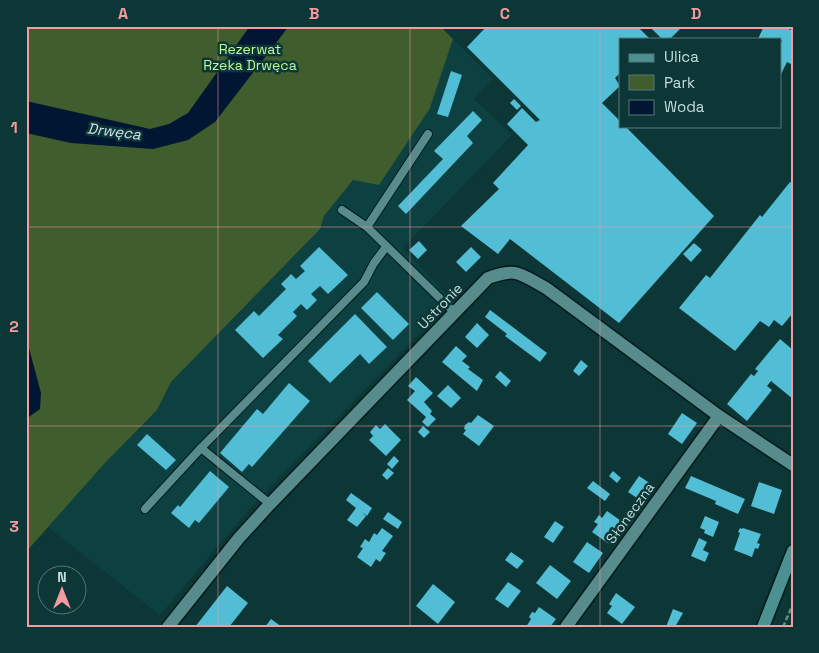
<svg xmlns="http://www.w3.org/2000/svg" width="819" height="653" viewBox="0 0 819 653" font-family="'Space Grotesk',sans-serif">
  <style>
    .built { fill: #0d4141 }
    .green { fill: #3f5d2d }
    .water { fill: #011632 }
    .building { fill: #51bed6 }
    .lines { fill: none; stroke-linecap: round; stroke-linejoin: round }
    .lane-casing { stroke: #011c1b; stroke-width: 10 }
    .street-casing { stroke: #011c1b; stroke-width: 15 }
    .secondary-casing { stroke: #011c1b; stroke-width: 15 }
    .path { stroke: #688a89; stroke-width: 2.5; stroke-dasharray: 5 2.5; stroke-linecap: butt }
    .lane { stroke: #588b8b; stroke-width: 8 }
    .street { stroke: #588b8b; stroke-width: 12 }
    .secondary { stroke: #4c9191; stroke-width: 12 }
    .grid { fill: none; stroke: #f49aa1; stroke-width: 1; stroke-opacity: 0.55 }
    .labels { text-anchor: middle; dominant-baseline: central; stroke-width: 5; stroke-linejoin: round; paint-order: stroke }
    .park-label { font-size: 14px; fill: #bcf69b; stroke: #0d3636 }
    .street-label { font-size: 14px; fill: #c4dedd; stroke: #0d3636 }
    .water-label { font-size: 15px; font-style: italic; fill: #d3e0f1; stroke: #0d3636 }
    .neatline { fill: none; stroke: #f49aa1; stroke-width: 2 }
    .grid-label { font-size: 16px; text-anchor: middle; font-weight: bold; fill: #f49aa1 }
  </style>
  <rect width="100%" height="100%" fill="#0d3636"/>
  <!-- built -->
  <path class="built" d="M 453,39 L 493,79 L 474,99 L 512,135 L 403,248 L 450,298 L 442,306 L 444,308 L 250,508 L 160,615 L 48,527 L 103,465 L 157,410 L 171,382 L 319,229 L 324,216 L 353,180 L 430,108 Z"/>
  <!-- green -->
  <path class="green" d="M 26,26 L 440,26 L 453,39 L 430,108 L 379,185 L 353,180 L 324,216 L 320,229 L 171,382 L 157,410 L 103,465 L 26,552 Z"/>
  <!-- water -->
  <g class="water">
    <path d="M 250,26 L 289,26 L 215,122 L 188,140 L 153,149 L 71,143 L 26,133 L 26,101 L 150,129 L 169,124 L 188,113 Z"/>
    <path d="M 26,337 L 41,393 L 40,409 L 26,419 Z"/>
  </g>
  <!-- building -->
  <g class="building">
    <path d="M 487,26 L 637,26 L 650,39 L 620,39 L 620,73 L 615,78 L 620,86 L 602,103 L 620,121 L 620,126 L 625,126 L 714,216 L 619,323 L 510,239 L 498,254 L 461,226 L 499,189 L 493,183 L 528,145 L 507,124 L 522,108 L 536,122 L 540,120 L 467,47 Z"/>
    <path d="M 649,26 L 683,26 L 670,39 L 662,39 Z"/>
    <path d="M 764,26 L 782,26 L 793,31 L 793,65 L 787,62 L 780,76 L 780,45 L 782,41 L 780,39 L 758,39 Z"/>
    <path d="M 451,71 L 462,75 L 448,117 L 437,114 Z"/>
    <path d="M 514,99 L 521,106 L 517,110 L 510,103 Z"/>
    <path d="M 473,111 L 482,120 L 467,136 L 473,143 L 406,214 L 398,206 L 443,159 L 434,151 Z"/>
    <path d="M 790,182 L 793,184 L 793,313 L 782,326 L 774,320 L 769,327 L 760,321 L 735,351 L 679,308 L 706,275 L 710,278 L 760,215 L 762,217 Z"/>
    <path d="M 419,241 L 427,250 L 418,259 L 409,250 Z"/>
    <path d="M 694,243 L 702,250 L 691,262 L 683,254 Z"/>
    <path d="M 319,247 L 348,275 L 328,294 L 320,286 L 311,294 L 317,300 L 307,310 L 301,304 L 293,312 L 297,316 L 278,335 L 283,339 L 263,358 L 235,330 L 254,311 L 259,316 L 286,289 L 281,284 L 291,274 L 296,279 L 305,271 L 300,266 Z"/>
    <path d="M 471,247 L 481,257 L 466,272 L 456,262 Z"/>
    <path d="M 377,292 L 409,324 L 393,340 L 361,308 Z"/>
    <path d="M 490,310 L 547,353 L 540,362 L 505,336 L 507,334 L 485,317 Z"/>
    <path d="M 355,314 L 387,347 L 369,364 L 360,354 L 330,383 L 308,361 Z"/>
    <path d="M 477,323 L 489,335 L 477,348 L 465,337 Z"/>
    <path d="M 780,339 L 793,350 L 793,399 L 771,381 L 767,386 L 772,390 L 747,421 L 727,404 L 751,374 L 754,376 L 758,371 L 755,369 Z"/>
    <path d="M 456,346 L 467,356 L 462,361 L 470,367 L 468,369 L 483,380 L 477,391 L 442,362 Z"/>
    <path d="M 581,360 L 588,366 L 579,376 L 573,371 Z"/>
    <path d="M 500,371 L 511,381 L 506,387 L 495,377 Z"/>
    <path d="M 416,377 L 433,393 L 424,402 L 432,411 L 430,414 L 436,419 L 428,427 L 422,422 L 426,417 L 407,400 L 415,391 L 408,386 Z"/>
    <path d="M 289,383 L 310,401 L 252,467 L 249,464 L 242,472 L 220,453 L 257,409 L 263,414 Z"/>
    <path d="M 448,385 L 461,398 L 451,408 L 437,396 Z"/>
    <path d="M 682,413 L 697,423 L 682,444 L 668,434 Z"/>
    <path d="M 478,415 L 494,426 L 479,446 L 463,434 L 466,430 L 464,429 L 465,425 L 469,422 L 471,423 Z"/>
    <path d="M 385,424 L 401,440 L 386,456 L 369,440 L 373,436 L 370,432 L 376,425 L 380,429 Z"/>
    <path d="M 423,426 L 430,432 L 424,438 L 418,432 Z"/>
    <path d="M 147,434 L 176,460 L 166,470 L 137,445 Z"/>
    <path d="M 394,456 L 399,461 L 392,469 L 387,464 Z"/>
    <path d="M 388,468 L 394,473 L 387,480 L 382,475 Z"/>
    <path d="M 210,471 L 229,487 L 199,523 L 195,520 L 189,528 L 171,513 L 178,505 L 180,507 Z"/>
    <path d="M 613,471 L 621,478 L 617,483 L 609,476 Z"/>
    <path d="M 639,476 L 654,486 L 643,502 L 628,492 Z"/>
    <path d="M 691,476 L 745,499 L 738,514 L 715,504 L 716,501 L 685,488 Z"/>
    <path d="M 593,481 L 610,494 L 605,501 L 587,488 Z"/>
    <path d="M 759,482 L 782,490 L 774,514 L 751,506 Z"/>
    <path d="M 351,493 L 372,508 L 367,516 L 362,512 L 366,516 L 357,527 L 347,520 L 356,508 L 346,500 Z"/>
    <path d="M 607,511 L 624,523 L 609,544 L 592,532 L 598,524 L 594,522 L 599,515 L 602,518 Z"/>
    <path d="M 388,512 L 402,522 L 398,529 L 383,519 Z"/>
    <path d="M 705,516 L 719,522 L 713,537 L 704,533 L 705,530 L 700,528 Z"/>
    <path d="M 555,521 L 564,527 L 553,543 L 544,537 Z"/>
    <path d="M 382,528 L 393,536 L 382,551 L 386,553 L 380,562 L 376,559 L 371,567 L 357,557 L 363,548 L 360,547 L 365,539 L 369,542 L 374,533 L 377,535 Z"/>
    <path d="M 740,528 L 742,529 L 743,528 L 761,534 L 757,543 L 760,544 L 758,549 L 755,548 L 752,557 L 734,550 L 740,533 L 738,532 Z"/>
    <path d="M 699,538 L 707,542 L 703,550 L 709,553 L 705,562 L 691,556 Z"/>
    <path d="M 587,542 L 603,553 L 589,573 L 573,562 Z"/>
    <path d="M 511,552 L 524,561 L 517,569 L 505,560 Z"/>
    <path d="M 550,565 L 571,581 L 557,599 L 536,583 Z"/>
    <path d="M 508,582 L 521,591 L 508,608 L 495,599 Z"/>
    <path d="M 433,584 L 455,602 L 438,624 L 416,606 Z"/>
    <path d="M 227,586 L 248,603 L 229,627 L 195,627 Z"/>
    <path d="M 616,593 L 635,607 L 622,624 L 607,613 L 612,606 L 609,604 Z"/>
    <path d="M 539,607 L 556,619 L 550,627 L 526,627 L 531,619 L 529,617 L 532,612 L 535,613 Z"/>
    <path d="M 673,609 L 683,613 L 675,627 L 666,627 Z"/>
    <path d="M 271,619 L 282,627 L 265,627 Z"/>
  </g>
  <g class="lines">
    <defs>
      <g id="lane">
        <path d="M 428,134 L 367,227 L 455,313"/>
        <path d="M 342,210 L 367,227"/>
        <path d="M 201,448 L 364,282 L 374,263 L 386,247"/>
        <path d="M 145,509 L 201,448 L 270,504"/>
      </g>
      <g id="street">
        <path d="M 168,627 L 239,538 L 270,504 L 488,278 C 517,267 520,274 546,288 L 719,416 L 793,465"/>
        <path d="M 566,627 L 719,416"/>
      </g>
      <path id="secondary" d="M 763,627 L 793,551"/>
    </defs>
    <!-- lane casing -->
    <use href="#lane" class="lane-casing"/>
    <!-- street casing -->
    <use href="#street" class="street-casing"/>
    <!-- secondary casing -->
    <use href="#secondary" class="secondary-casing"/>
    <!-- path -->
    <path class="path" d="M 783,627 L 793,604"/>
    <!-- lane -->
    <use href="#lane" class="lane"/>
    <!-- street -->
    <use href="#street" class="street"/>
    <!-- secondary -->
    <use href="#secondary" class="secondary"/>
  </g>
  <!-- grid -->
  <path class="grid" d="M 218,26 L 218,627M 410,26 L 410,627M 600,26 L 600,627M 26,227 L 793,227M 26,426 L 793,426"/>
  <g class="labels">
    <!-- park labels -->
    <g class="park-label">
      <text x="250" y="49">Rezerwat<tspan x="250" dy="16">Rzeka Drwęca</tspan></text>
    </g>
    <!-- street labels -->
    <g class="street-label">
      <text transform="translate(440 306) rotate(-46)">Ustronie</text>
      <text transform="translate(630 513) rotate(-54)">Słoneczna</text>
    </g>
    <!-- water labels -->
    <g class="water-label">
      <text transform="translate(114 131) rotate(7)">Drwęca</text>
    </g>
  </g>
  <!-- border -->
  <rect width="819" height="653" fill="none" stroke="#0d3636" stroke-width="55"/>
  <!-- legend -->
  <rect x="619" y="38" width="162" height="90" fill="#0d3636" stroke="#567979"/>
  <rect x="629" y="54" width="25" height="8" fill="#4c9191" stroke="#567979"/>
  <text x="664" y="62" font-size="15" fill="#c4dedd">Ulica</text>
  <rect x="629" y="75" width="25" height="15" fill="#3f5d2d" stroke="#567979"/>
  <text x="664" y="88" font-size="15" fill="#c4dedd">Park</text>
  <rect x="629" y="100" width="25" height="15" fill="#011632" stroke="#567979"/>
  <text x="664" y="112" font-size="15" fill="#c4dedd">Woda</text>
  <!-- north arrow -->
  <g transform="translate(62 590)"><circle r="24" fill="#0d3636" stroke="#567979"/>
  <path d="M0-4L9 19L0 12L-9 19Z" fill="#f49aa1"/>
  <text y="-8" font-size="14" font-weight="bold" text-anchor="middle" fill="#c4dedd">N</text>
  </g>
  <rect x="28" y="28" width="764" height="598" class="neatline"/>
  <g class="grid-label">
    <text x="123" y="19">A</text>
    <text x="314" y="19">B</text>
    <text x="505" y="19">C</text>
    <text x="696" y="19">D</text>
    <text x="14" y="133">1</text>
    <text x="14" y="332">2</text>
    <text x="14" y="532">3</text>
  </g>
</svg>
